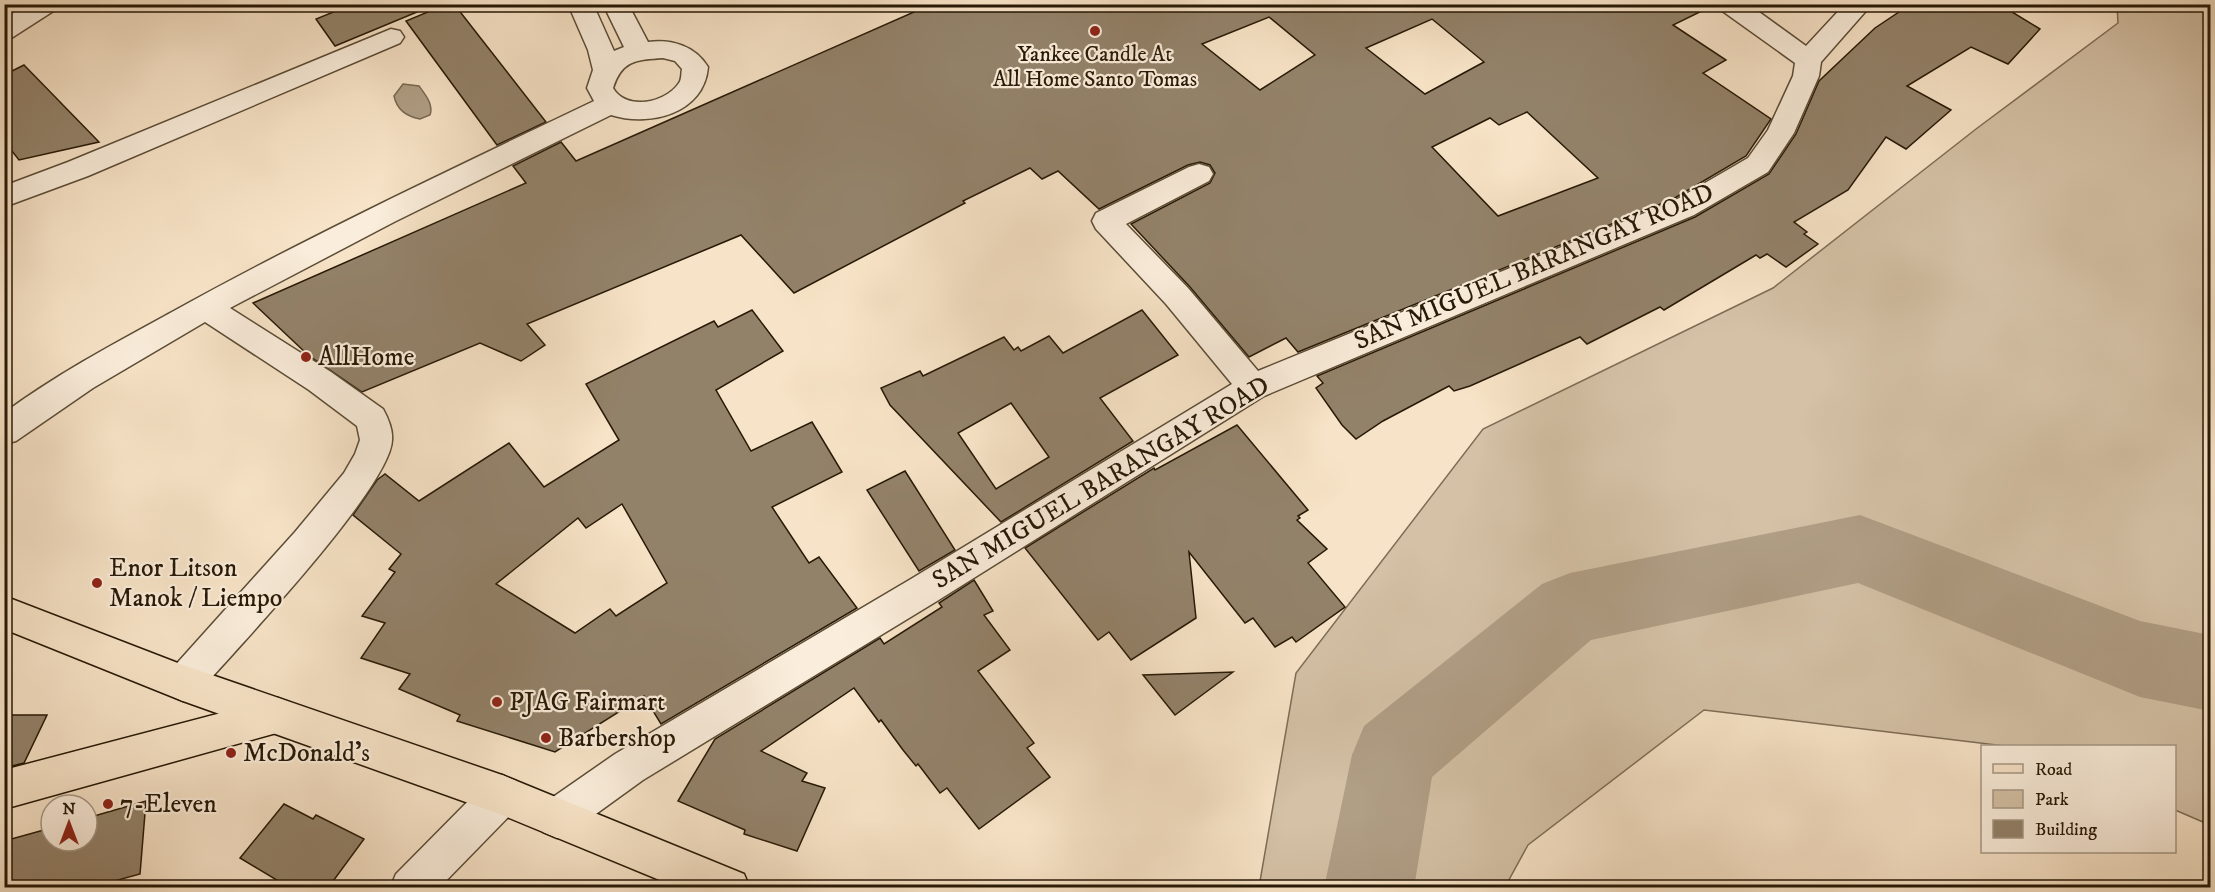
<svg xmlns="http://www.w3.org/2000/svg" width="2215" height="892" viewBox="0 0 2215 892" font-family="'IM FELL DW Pica',serif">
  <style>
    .green { fill: #d4c1a6; stroke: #7e6d56; stroke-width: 1.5 }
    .water { fill: #b09e85; stroke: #796952; stroke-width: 1.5 }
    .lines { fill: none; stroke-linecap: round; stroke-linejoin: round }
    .river { fill: #b09e85; fill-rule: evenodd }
    .building { fill: #93826a; stroke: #271906; stroke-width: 1.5; fill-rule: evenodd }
    .minor-casing { stroke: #5b4c36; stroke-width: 3 }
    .major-casing { stroke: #271906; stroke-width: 3 }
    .highway-casing { stroke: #271906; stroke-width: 3 }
    .minor { fill: #faeddb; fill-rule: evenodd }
    .major { fill: #f7e3c7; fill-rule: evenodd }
    .highway { fill: #f7e3c7; fill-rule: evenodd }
    .poi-dot { fill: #8f2418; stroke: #faeddb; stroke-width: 2 }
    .labels { text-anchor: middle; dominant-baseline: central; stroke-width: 4.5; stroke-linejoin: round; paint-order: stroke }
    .far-poi-label { font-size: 22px; fill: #271906; stroke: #faeddb }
    .street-label { font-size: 26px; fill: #271906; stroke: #faeddb }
    .poi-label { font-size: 26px; fill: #271906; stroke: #faeddb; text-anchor: start }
  </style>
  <rect width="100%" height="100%" fill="#f7e3c7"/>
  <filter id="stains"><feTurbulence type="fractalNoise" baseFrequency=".00333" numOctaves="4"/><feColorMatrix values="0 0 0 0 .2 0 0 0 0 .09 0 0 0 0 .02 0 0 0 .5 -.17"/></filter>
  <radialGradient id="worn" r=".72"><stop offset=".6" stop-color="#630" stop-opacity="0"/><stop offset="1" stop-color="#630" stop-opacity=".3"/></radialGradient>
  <!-- green -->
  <path class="green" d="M 2117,5 L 2210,5 L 2210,825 L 2175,810 L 2174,746 L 2005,746 L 1704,710 L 1528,845 L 1505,887 L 1259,887 L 1296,673 L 1483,429 L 1773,288 L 1976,129 L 2118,23 Z"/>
  <!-- water -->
  <path class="water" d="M 403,84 L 419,86 C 425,94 434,105 430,115 L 420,119 C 406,116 397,110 394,96 Z"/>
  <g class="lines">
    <!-- river -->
    <path class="river" d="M 1860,515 L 2140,621 L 2210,635 L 2210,711 L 2140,697 L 1858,583 L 1591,640 L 1432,777 L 1414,888 L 1324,888 L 1352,755 L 1364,726 L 1542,584 L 1570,573 Z"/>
  </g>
  <!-- building -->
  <g class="building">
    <path d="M 353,4 L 433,4 L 434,5 L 335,46 L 316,19 Z"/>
    <path d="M 447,4 L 454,4 L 546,122 L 497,145 L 406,21 Z"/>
    <path d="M 932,4 L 1716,4 L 1673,25 L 1726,60 L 1703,73 L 1771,119 L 1746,156 L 1673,199 L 1298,352 L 1286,338 L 1249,357 L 1190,287 L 1131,224 L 1210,183 L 1215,173 L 1210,165 L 1200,162 L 1188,165 L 1099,209 L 1058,171 L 1042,179 L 1030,168 L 963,201 L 965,203 L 794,293 L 741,235 L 527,324 L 545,345 L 521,361 L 480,343 L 362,392 L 308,355 L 253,303 L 526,183 L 513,166 L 561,142 L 576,161 ZM 1269,17 L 1315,55 L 1260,90 L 1202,44 ZM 1432,19 L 1484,62 L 1425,94 L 1366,48 ZM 1527,112 L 1598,178 L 1498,216 L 1432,147 L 1490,118 L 1499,125 Z"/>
    <path d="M 1911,4 L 1999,4 L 2040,29 L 2008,64 L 1971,47 L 1907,86 L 1951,110 L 1906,149 L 1886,137 L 1848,190 L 1794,222 L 1807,232 L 1804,234 L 1818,244 L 1786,267 L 1767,254 L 1760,258 L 1756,255 L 1664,310 L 1660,307 L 1587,344 L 1580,337 L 1470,386 L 1454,391 L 1449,386 L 1383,421 L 1356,439 L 1342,425 L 1316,388 L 1323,383 L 1317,376 L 1695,217 L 1769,174 L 1796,134 L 1819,81 L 1875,28 Z"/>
    <path d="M 24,65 L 99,142 L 19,160 L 4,141 L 4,75 Z"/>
    <path d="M 752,310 L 783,351 L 716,390 L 751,451 L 812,422 L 842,472 L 772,507 L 809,563 L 819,557 L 857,608 L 661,724 L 644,696 L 555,752 L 457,721 L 460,715 L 399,689 L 410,674 L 361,658 L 385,623 L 362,616 L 395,572 L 389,569 L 401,554 L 353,515 L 377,480 L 385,474 L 419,501 L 509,443 L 544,487 L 619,440 L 586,384 L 714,321 L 718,327 ZM 622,504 L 667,583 L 616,616 L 610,609 L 575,633 L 496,584 L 578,518 L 586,528 Z"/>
    <path d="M 1142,310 L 1178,355 L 1100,398 L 1133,441 L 1001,522 L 890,405 L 881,388 L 920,371 L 923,376 L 1004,337 L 1014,350 L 1018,347 L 1021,351 L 1049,336 L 1063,353 ZM 1011,403 L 1049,457 L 996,489 L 958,433 Z"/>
    <path d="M 1237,425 L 1308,510 L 1298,516 L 1300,518 L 1297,520 L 1327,549 L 1308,563 L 1345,607 L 1296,642 L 1292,637 L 1275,647 L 1253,618 L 1245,623 L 1189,552 L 1196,618 L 1131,660 L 1109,632 L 1098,640 L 1025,548 L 1154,468 L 1155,470 Z"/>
    <path d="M 905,471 L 955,550 L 919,571 L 867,490 Z"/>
    <path d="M 974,580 L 993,611 L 984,615 L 1010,650 L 978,671 L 1034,743 L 1027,748 L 1050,777 L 979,829 L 947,788 L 940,793 L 918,764 L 916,766 L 903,750 L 881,720 L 879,722 L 854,688 L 761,751 L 807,773 L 802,781 L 825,788 L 797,851 L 744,834 L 745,830 L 678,801 L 715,739 L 880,638 L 884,644 L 942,607 L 939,603 Z"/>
    <path d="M 1233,672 L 1175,715 L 1143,675 Z"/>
    <path d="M 4,715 L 47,715 L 24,763 L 4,768 Z"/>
    <path d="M 146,801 L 140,874 L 89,888 L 4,888 L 4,841 L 51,828 L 51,841 L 87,841 L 87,818 Z"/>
    <path d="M 284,804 L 313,819 L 316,815 L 364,839 L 328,888 L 290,888 L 240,858 Z"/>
  </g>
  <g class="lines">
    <defs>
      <g id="minor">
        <path d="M 27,4 L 58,4 L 55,10 L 13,37 L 4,39 L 4,19 Z"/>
        <path d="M 568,4 L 593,4 L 614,51 L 624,47 L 603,4 L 628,4 L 648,42 C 672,39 695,46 708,67 C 704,114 649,127 611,115 L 394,222 L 230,308 L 331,372 L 383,409 C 388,418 393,430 392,440 C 391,487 233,653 196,695 L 183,701 L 170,695 L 164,683 L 170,671 L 295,532 L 344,473 L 355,454 L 360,440 L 357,426 L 309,390 L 205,322 L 93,388 L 16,441 L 4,444 L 4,413 C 57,374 115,343 172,312 C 309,236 452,169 594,101 L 587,88 L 593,70 L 588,50 ZM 663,58 L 675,61 L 682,69 C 681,73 682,79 679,83 C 666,103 626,111 613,88 C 622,60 636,60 663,58 Z"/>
        <path d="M 1718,4 L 1748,4 L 1806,46 L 1845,4 L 1872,4 L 1821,62 L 1819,76 L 1794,133 L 1768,172 L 1694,215 L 1264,396 L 937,601 L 643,780 L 571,832 L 557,838 L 543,832 L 537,818 L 543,804 L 615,754 L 911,579 L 1232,384 L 1166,304 L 1096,229 L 1092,221 L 1096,213 L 1189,167 L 1199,164 L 1209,167 L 1213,174 L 1209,181 L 1126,224 L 1188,288 L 1258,371 L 1674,201 L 1748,158 L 1768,130 L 1793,76 L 1795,63 L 1721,10 Z"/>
        <path d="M 391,29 L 400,31 L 404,37 L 400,43 L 88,176 L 4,207 L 4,186 L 68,162 Z"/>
        <path d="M 502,775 L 516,781 L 522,795 L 516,809 L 439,888 L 390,888 L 396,874 L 488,781 Z"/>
      </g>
      <path id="major" d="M 278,698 L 291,703 L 297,716 L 291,729 L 4,809 L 4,770 Z"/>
      <path id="highway" d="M 4,596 L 183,665 L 502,775 L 744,874 L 750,888 L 679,888 L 502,815 L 183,701 L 4,629 Z"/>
    </defs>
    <!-- minor casing -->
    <use href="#minor" class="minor-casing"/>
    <!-- major casing -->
    <use href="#major" class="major-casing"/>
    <!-- highway casing -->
    <use href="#highway" class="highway-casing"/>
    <!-- minor -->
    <use href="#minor" class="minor"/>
    <!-- major -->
    <use href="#major" class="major"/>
    <!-- highway -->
    <use href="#highway" class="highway"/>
  </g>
  <!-- markers -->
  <g class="poi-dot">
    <circle cx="1095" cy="31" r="6"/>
    <circle cx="306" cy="357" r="6"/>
    <circle cx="97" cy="583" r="6"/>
    <circle cx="497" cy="702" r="6"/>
    <circle cx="546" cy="738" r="6"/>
    <circle cx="231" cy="753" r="6"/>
    <circle cx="108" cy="804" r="6"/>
  </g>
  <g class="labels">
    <!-- far-poi labels -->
    <g class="far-poi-label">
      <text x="1095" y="54">Yankee Candle At<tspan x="1095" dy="25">All Home Santo Tomas</tspan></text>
    </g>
    <!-- street labels -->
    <g class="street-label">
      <text transform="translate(1534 267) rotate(-23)">SAN MIGUEL BARANGAY ROAD</text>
      <text transform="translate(1101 483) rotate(-31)">SAN MIGUEL BARANGAY ROAD</text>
    </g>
    <!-- poi labels -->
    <g class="poi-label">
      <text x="318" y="357">AllHome</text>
      <text x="109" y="568">Enor Litson<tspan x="109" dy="30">Manok / Liempo</tspan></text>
      <text x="509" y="702">PJAG Fairmart</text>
      <text x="558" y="738">Barbershop</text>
      <text x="243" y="753">McDonald's</text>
      <text x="120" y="804">7-Eleven</text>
    </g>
  </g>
  <!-- margin -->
  <rect width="2215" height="892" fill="none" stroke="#f7e3c7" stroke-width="24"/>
  <rect x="6" y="6" width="2203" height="880" fill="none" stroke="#271906" stroke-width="3"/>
  <rect x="12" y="12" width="2191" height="868" fill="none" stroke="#271906" stroke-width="1.5"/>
  <!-- legend -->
  <rect x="1981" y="745" width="195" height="108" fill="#faeddb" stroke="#a69886" stroke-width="1.5"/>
  <rect x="1993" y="764" width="30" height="9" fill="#f7e3c7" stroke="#a69886" stroke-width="1.5"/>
  <text x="2035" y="775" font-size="18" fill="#271906">Road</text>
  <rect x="1993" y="790" width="30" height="18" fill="#d4c1a6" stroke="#a69886" stroke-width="1.5"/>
  <text x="2035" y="805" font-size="18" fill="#271906">Park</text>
  <rect x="1993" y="820" width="30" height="18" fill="#93826a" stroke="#a69886" stroke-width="1.5"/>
  <text x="2035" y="835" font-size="18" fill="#271906">Building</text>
  <!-- north arrow -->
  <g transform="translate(69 823)"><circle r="28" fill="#faeddb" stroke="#a69886" stroke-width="1.5"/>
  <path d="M0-4.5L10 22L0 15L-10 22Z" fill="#8f2418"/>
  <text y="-9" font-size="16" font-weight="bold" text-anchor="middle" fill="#271906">N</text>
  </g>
  <rect width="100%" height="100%" filter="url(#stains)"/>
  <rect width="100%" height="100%" fill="url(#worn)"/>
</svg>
